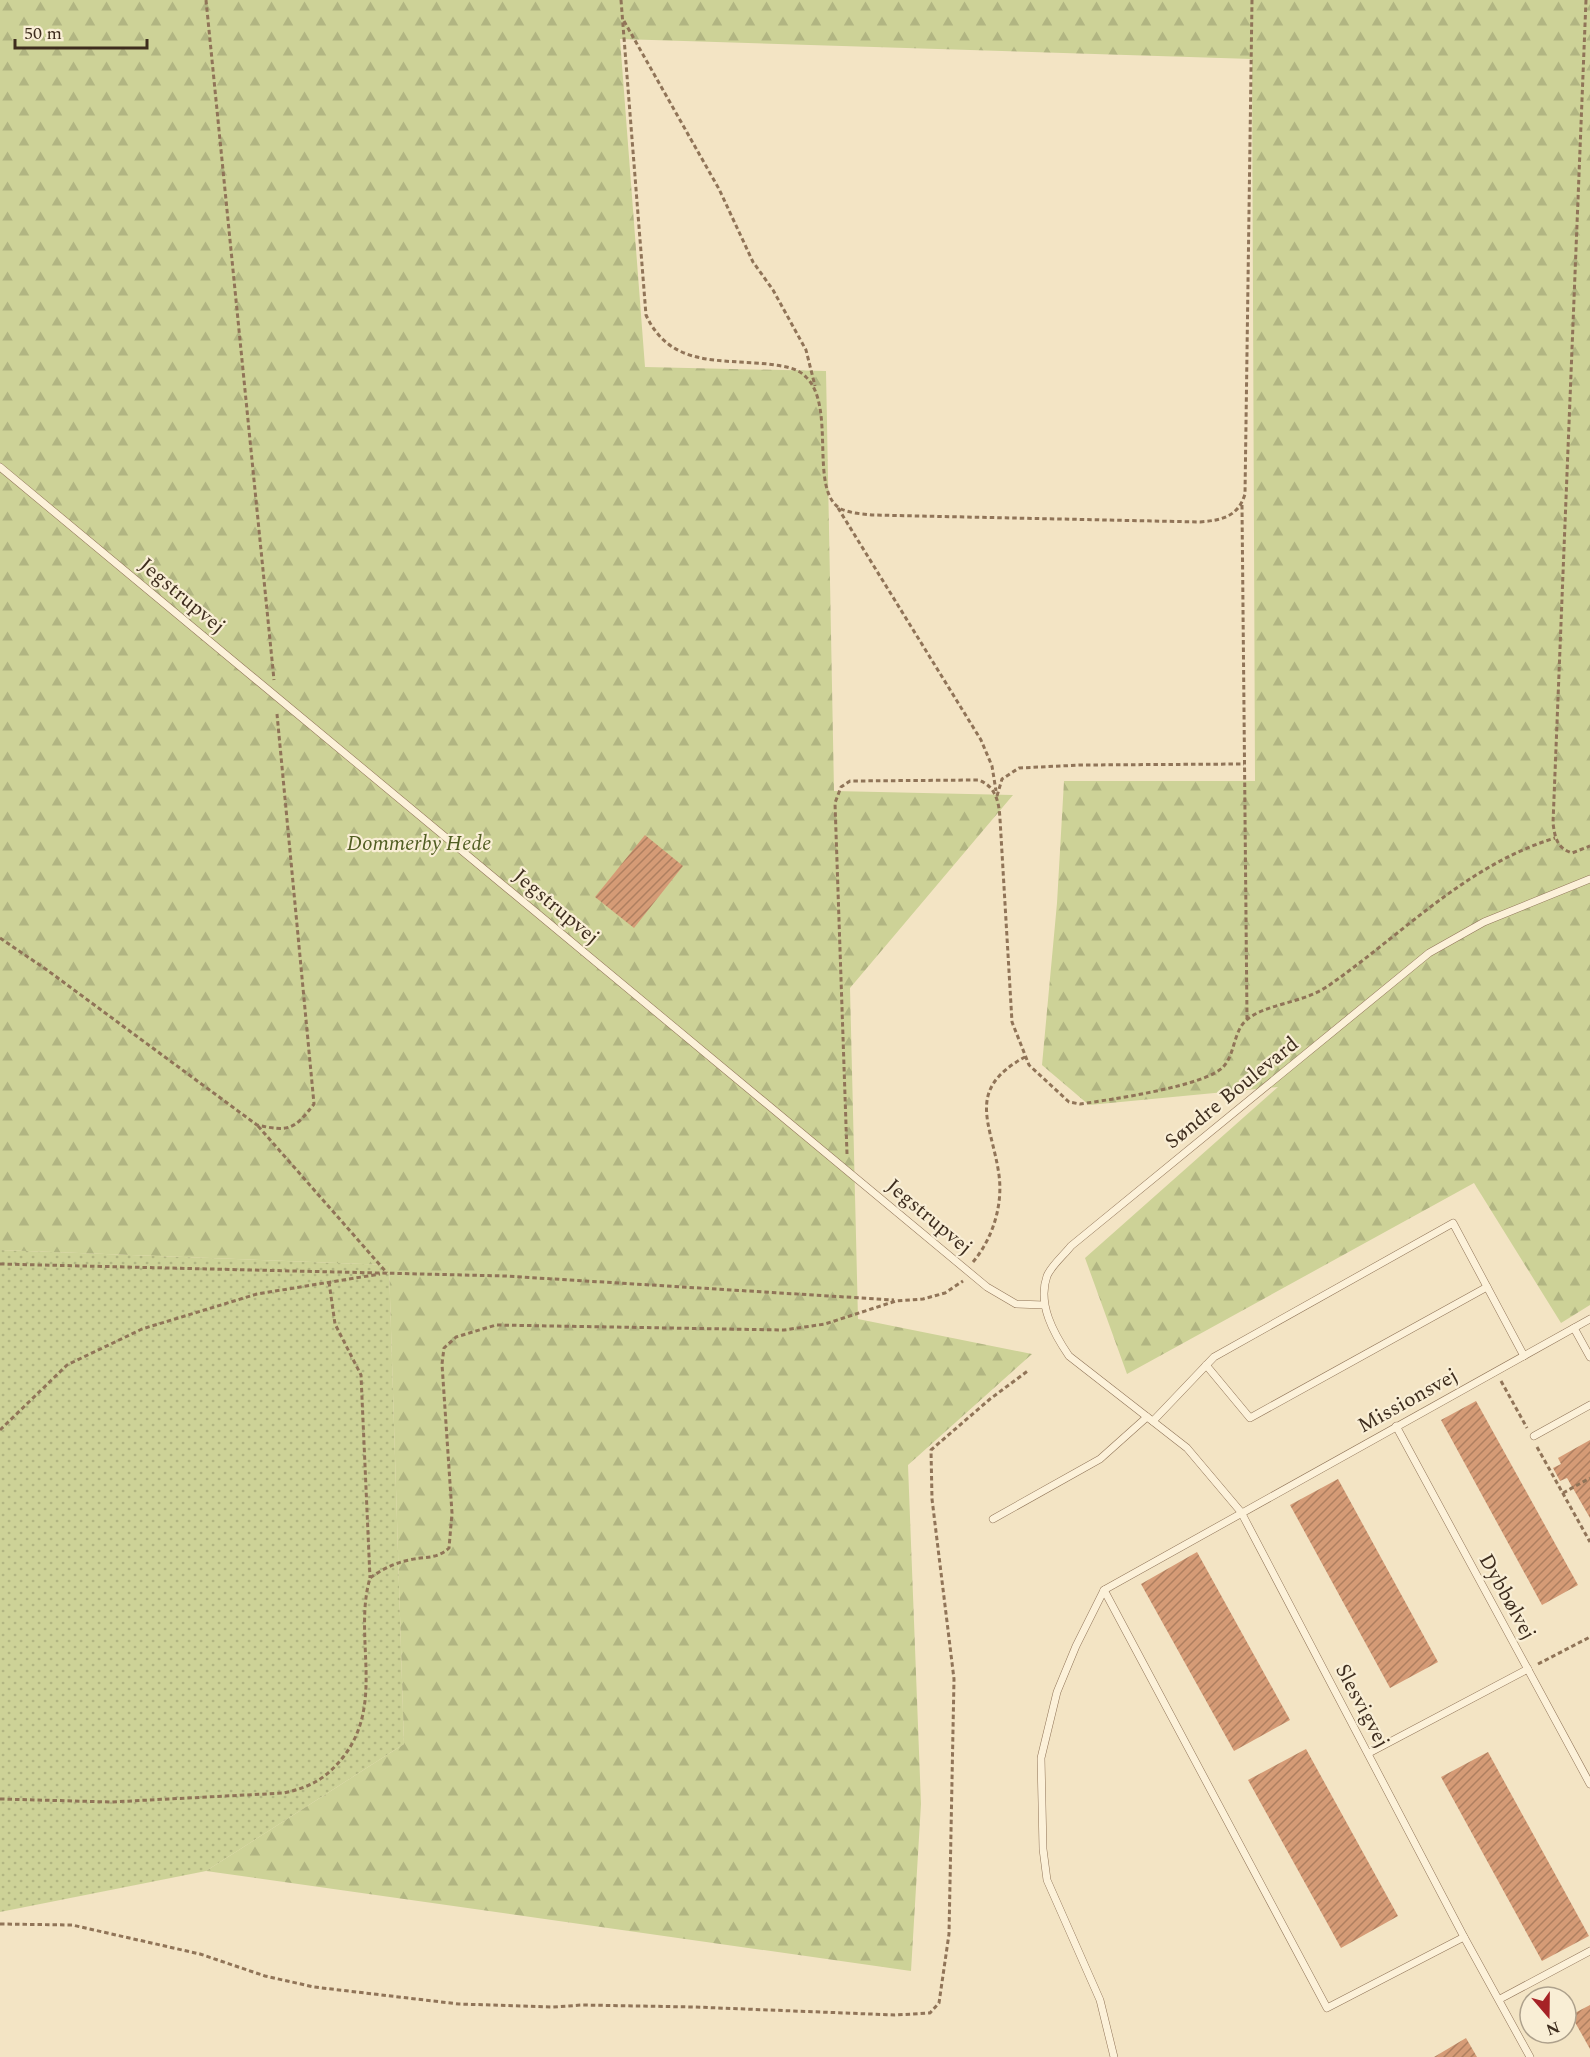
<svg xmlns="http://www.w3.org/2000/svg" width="1590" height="2057" viewBox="0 0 1590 2057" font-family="Spectral,serif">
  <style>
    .grass { fill: url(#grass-dots) }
    .forest { fill: url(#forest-firs) }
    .building { fill: url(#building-hatch) }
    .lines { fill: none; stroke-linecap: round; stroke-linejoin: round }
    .lane-casing { stroke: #907458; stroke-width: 8 }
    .path { stroke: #907458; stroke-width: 3; stroke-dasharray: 4.5 3; stroke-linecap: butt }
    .lane { stroke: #fcf1d9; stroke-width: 7 }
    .labels { text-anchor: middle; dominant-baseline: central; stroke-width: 4.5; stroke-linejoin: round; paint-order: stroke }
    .street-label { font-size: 21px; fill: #3e2d1e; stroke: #f9eed5 }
    .park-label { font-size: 21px; font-style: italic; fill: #505d22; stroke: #f9eed5 }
  </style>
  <defs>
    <pattern id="grass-dots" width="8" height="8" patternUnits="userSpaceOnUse" patternTransform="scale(1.5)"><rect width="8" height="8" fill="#cdd297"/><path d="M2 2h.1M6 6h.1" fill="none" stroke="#b1b582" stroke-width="1.8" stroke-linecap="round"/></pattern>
    <pattern id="forest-firs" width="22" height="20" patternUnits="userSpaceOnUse" patternTransform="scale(1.5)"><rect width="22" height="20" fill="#cdd297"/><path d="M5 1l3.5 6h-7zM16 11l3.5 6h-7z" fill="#b1b582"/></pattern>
    <pattern id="building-hatch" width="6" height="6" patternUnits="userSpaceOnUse" patternTransform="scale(1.5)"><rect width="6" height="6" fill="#d59b76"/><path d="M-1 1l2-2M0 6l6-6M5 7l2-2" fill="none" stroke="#ae7f60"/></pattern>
  </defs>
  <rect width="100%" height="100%" fill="#f3e4c4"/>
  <!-- grass -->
  <path class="grass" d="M 0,1250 L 389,1265 L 404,1744 L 206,1871 L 0,1912 Z"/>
  <!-- forest -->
  <path class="forest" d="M 0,0 L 1590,0 L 1590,1305 L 1561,1323 L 1474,1183 L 1127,1374 L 1085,1258 L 1278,1087 L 1089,1105 L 1042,1065 L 1057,903 L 1064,781 L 1255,781 L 1252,59 L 620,39 L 645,367 L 826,371 L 834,791 L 1013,795 L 850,988 L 858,1319 L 1032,1354 L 908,1465 L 921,1804 L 911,1971 L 206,1871 L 404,1744 L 389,1265 L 0,1250 Z"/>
  <!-- building -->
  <g class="building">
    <path d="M 645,835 L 683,866 L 634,928 L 595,897 Z"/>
    <path d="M 1476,1401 L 1578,1585 L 1542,1605 L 1441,1420 Z"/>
    <path d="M 1590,1440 L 1590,1518 L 1567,1478 L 1560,1481 L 1553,1468 L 1561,1464 L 1558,1458 Z"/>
    <path d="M 1338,1479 L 1438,1662 L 1390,1688 L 1290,1505 Z"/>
    <path d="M 1197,1552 L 1290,1720 L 1234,1751 L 1141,1584 Z"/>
    <path d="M 1306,1749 L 1398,1916 L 1341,1948 L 1248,1780 Z"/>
    <path d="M 1488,1752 L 1589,1936 L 1542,1961 L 1441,1777 Z"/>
    <path d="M 1590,2005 L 1590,2049 L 1571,2015 Z"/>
    <path d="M 1466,2038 L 1477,2057 L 1434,2057 Z"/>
  </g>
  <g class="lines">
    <defs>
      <g id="lane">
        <path d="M 0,467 L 987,1287 L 1016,1304 L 1044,1305"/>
        <path d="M 1574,1328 L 1590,1357"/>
        <path d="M 1206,1365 L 1250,1418 L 1487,1287"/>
        <path d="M 1153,1421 L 1214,1357 L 1453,1223 L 1524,1356"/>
        <path d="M 1396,1426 L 1590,1784"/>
        <path d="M 1534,1436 L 1590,1405"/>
        <path d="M 993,1519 L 1100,1459 L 1147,1417"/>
        <path d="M 1104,1590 L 1327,2008 L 1464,1937"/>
        <path d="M 1369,1753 L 1528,1669"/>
        <path d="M 1500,1999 L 1590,1951"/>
        <path d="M 1114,2057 L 1100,2000 L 1047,1880 L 1043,1849 L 1041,1758 L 1057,1692 L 1076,1646 L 1104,1590 L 1590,1319"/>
        <path d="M 1530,2057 L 1464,1937 L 1241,1512 L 1187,1448 L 1069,1356 C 1054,1334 1037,1304 1047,1276 C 1051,1266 1064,1255 1071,1246 L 1429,953 L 1484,922 L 1590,879"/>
      </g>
    </defs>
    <!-- lane casing -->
    <use href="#lane" class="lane-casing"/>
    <!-- path -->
    <g class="path">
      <path d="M 206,0 L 274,680"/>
      <path d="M 621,0 L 646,315 C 670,367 718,359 768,364 C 781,366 797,367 806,377 C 837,407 808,491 841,509 C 850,513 862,514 872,515 L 1200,522 C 1222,520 1238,517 1245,494 L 1252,0"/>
      <path d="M 1586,0 L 1553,823 C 1555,838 1557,848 1572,853 L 1590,846"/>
      <path d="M 624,21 L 719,189 L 753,262 L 773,290 L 806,350 L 815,386"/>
      <path d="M 1242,505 L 1247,1019"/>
      <path d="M 838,508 L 981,740 L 992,766 L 996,791"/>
      <path d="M 997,796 L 1002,779 L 1019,768 L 1081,765 L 1244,764"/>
      <path d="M 0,938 L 47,970 L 257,1125 C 289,1132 294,1130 314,1104 L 277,714"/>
      <path d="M 258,1126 L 387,1273"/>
      <path d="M 847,1154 L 835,803 L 841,787 L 850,781 L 979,780 C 996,787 999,802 1000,819 L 1012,1022 L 1029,1065 L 1069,1102 L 1080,1104 C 1108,1100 1208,1086 1224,1066 C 1236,1052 1233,1029 1249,1018 C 1270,1003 1303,1003 1328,986 C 1403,934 1466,865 1555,838"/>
      <path d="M 973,1262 C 993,1238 1003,1205 999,1175 C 992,1124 964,1090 1025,1057"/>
      <path d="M 0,1264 L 505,1276 L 894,1300"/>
      <path d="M 329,1282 L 335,1324 L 361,1375 L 370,1578"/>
      <path d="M 1501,1381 L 1527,1428"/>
      <path d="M 0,1430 L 67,1365 L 142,1329 L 257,1294 L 380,1274"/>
      <path d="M 1537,1447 L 1590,1542"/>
      <path d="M 1563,1493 L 1590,1478"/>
      <path d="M 1538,1664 L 1590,1637"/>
      <path d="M 0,1799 L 111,1802 L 284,1793 C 311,1787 327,1778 344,1756 C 385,1702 353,1637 370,1578 C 381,1570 394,1563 409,1560 C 424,1556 436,1560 449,1548 L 452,1513 L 442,1364 L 444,1348 L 456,1337 L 496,1325 L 784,1330 L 825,1324 L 896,1301 L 923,1299 L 945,1293 L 963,1281"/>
      <path d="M 0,1924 L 72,1925 L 200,1954 L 265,1976 L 314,1987 L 459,2004 L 553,2007 L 582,2005 L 694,2007 L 895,2015 L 930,2013 L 939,2003 L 949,1934 L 954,1679 L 932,1499 L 931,1450 L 990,1399 L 1029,1370"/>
    </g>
    <!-- lane -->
    <use href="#lane" class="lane"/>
  </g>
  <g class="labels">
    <!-- street labels -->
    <g class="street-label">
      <text transform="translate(182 596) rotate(40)">Jegstrupvej</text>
      <text transform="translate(556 907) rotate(40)">Jegstrupvej</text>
      <text transform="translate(1232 1093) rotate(-39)">Søndre Boulevard</text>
      <text transform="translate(929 1217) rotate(40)">Jegstrupvej</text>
      <text transform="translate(1408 1401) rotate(-29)">Missionsvej</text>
      <text transform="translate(1507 1597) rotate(61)">Dybbølvej</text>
      <text transform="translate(1362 1706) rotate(62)">Slesvigvej</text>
    </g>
    <!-- park labels -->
    <g class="park-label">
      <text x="419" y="844">Dommerby Hede</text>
    </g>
  </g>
  <!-- north arrow -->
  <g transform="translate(1548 2015) rotate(160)"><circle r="28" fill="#f9eed5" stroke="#aea18c" stroke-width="1.5"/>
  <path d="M0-4.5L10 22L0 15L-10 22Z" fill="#a62226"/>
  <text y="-9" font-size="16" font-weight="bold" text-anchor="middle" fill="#3e2d1e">N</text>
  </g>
  <!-- scale -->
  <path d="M15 39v9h132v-9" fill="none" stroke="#3e2d1e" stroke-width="3"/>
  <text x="24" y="39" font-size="18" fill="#3e2d1e" stroke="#f9eed5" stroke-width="4.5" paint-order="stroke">50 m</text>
</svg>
